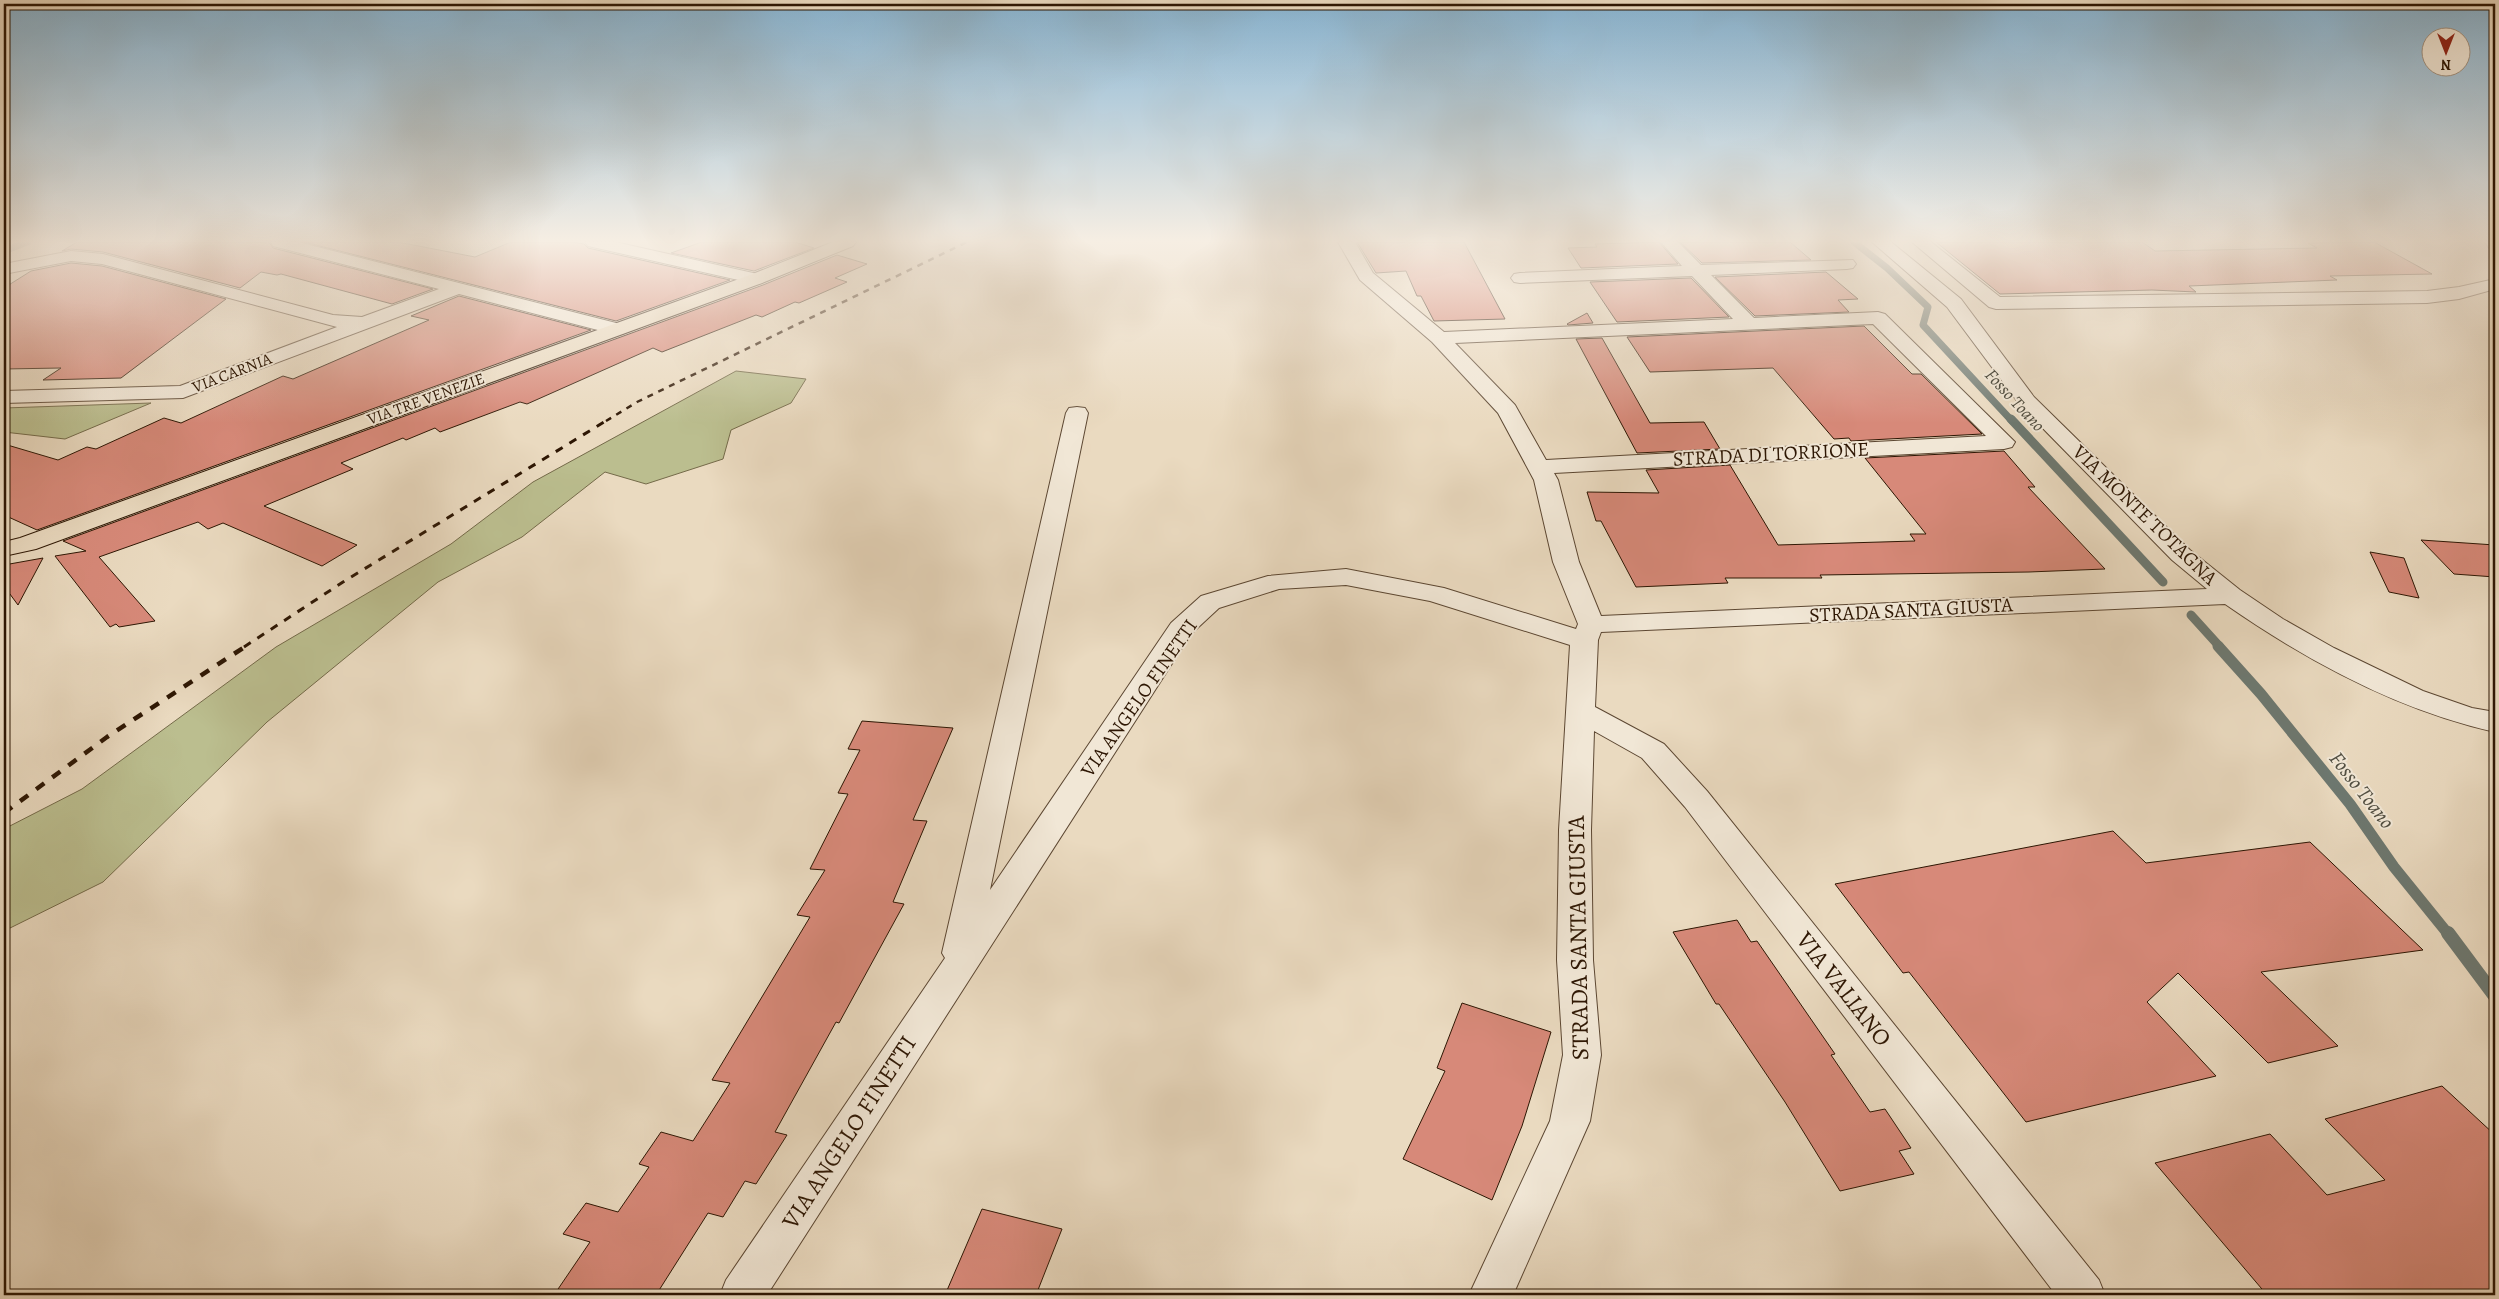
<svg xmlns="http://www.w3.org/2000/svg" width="2499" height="1299" viewBox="0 0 2499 1299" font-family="Alegreya,serif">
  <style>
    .green { fill: #bbbe8f; stroke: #746a49 }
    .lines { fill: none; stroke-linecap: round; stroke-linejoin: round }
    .stream-far3 { stroke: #6d7870; stroke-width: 7 }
    .stream-far2 { stroke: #6d7870; stroke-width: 9 }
    .stream-far1 { stroke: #6d7870; stroke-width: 11 }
    .stream { stroke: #6d7870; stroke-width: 14 }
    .building { fill: #d78979; stroke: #2d1603 }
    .minor-casing { stroke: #5c4732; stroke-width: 2 }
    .major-casing { stroke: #2d1603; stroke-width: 2 }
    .minor { fill: #f1e7d6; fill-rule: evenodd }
    .major { fill: #eadac0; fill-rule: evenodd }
    .rail-far2 { stroke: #2d1603; stroke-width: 2.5; stroke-dasharray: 6 6; stroke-linecap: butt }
    .rail-far1 { stroke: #2d1603; stroke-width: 3; stroke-dasharray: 8 8; stroke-linecap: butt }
    .rail { stroke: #2d1603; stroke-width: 4.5; stroke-dasharray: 10 10; stroke-linecap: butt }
    .labels { text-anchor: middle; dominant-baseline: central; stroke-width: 4; stroke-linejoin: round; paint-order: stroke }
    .far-street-label { font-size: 16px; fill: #2d1603; stroke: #f1e7d6 }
    .far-water-label { font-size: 18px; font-style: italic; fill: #524f42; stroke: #f1e7d6 }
    .street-label { font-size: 20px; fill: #2d1603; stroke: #f1e7d6 }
    .water-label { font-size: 21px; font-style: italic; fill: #524f42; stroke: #f1e7d6 }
    .near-street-label { font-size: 24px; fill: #2d1603; stroke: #f1e7d6 }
  </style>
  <rect width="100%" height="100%" fill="#eadac0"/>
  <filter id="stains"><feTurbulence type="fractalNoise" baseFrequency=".004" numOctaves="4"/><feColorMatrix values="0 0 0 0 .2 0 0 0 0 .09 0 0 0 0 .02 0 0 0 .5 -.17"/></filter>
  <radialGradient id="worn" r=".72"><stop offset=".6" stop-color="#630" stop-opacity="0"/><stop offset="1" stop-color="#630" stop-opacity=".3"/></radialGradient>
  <!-- green -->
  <g class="green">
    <path d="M 736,371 L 806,379 L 791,403 L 731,430 L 723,459 L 646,484 L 605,472 L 522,537 L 438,582 L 267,722 L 103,882 L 4,931 L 4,829 L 82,789 L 276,647 L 451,544 L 533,482 Z"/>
    <path d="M 151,403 L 65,439 L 4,432 L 4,408 Z"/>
  </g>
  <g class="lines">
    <!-- stream-far3 -->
    <g class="stream-far3">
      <path d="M 1854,242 L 1887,268 L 1928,307 L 1923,325 L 2012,421"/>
      <path d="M 4,251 L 27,242"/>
    </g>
    <!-- stream-far2 -->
    <g class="stream-far2">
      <path d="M 2011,419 L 2163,582"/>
      <path d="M 2191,615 L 2220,647"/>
    </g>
    <!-- stream-far1 -->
    <path class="stream-far1" d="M 2218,646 L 2261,694 L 2350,804 L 2394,867 L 2449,935"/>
    <!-- stream -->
    <path class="stream" d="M 2448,933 L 2495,996"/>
  </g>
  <!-- building -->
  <g class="building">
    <path d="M 77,242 L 269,242 L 273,248 L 433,289 L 392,304 L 281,274 L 277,275 L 261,272 L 240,288 L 103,252 L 71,249 L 62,251 Z"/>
    <path d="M 304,242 L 398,242 L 475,257 L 511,242 L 573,242 L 584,244 L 588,248 L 730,280 L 616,321 Z"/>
    <path d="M 702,242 L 795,242 L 814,248 L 754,271 L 671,253 Z"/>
    <path d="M 1357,242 L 1464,242 L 1505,319 L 1434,321 L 1421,296 L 1417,296 L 1406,271 L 1376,273 Z"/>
    <path d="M 1659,242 L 1678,264 L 1581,268 L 1568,248 L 1597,247 L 1595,244 Z"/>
    <path d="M 1680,242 L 1790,242 L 1811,260 L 1702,263 Z"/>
    <path d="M 1936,242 L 2142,242 L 2155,251 L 2317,248 L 2308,243 L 2374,242 L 2432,274 L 2330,276 L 2337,280 L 2189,286 L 2196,292 L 2152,290 L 2000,294 Z"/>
    <path d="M 837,255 L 867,264 L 835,278 L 847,282 L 799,303 L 795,302 L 762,317 L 756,315 L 662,352 L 653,348 L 527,404 L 520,402 L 440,432 L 435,428 L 406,440 L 403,438 L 341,463 L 353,469 L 264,506 L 357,545 L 322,566 L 223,523 L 208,529 L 198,522 L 99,557 L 155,621 L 119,627 L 116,624 L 110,627 L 55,556 L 86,551 L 63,541 L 763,285 Z"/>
    <path d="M 71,263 L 102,266 L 226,299 L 121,378 L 43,380 L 61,368 L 4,369 L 4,288 L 31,271 Z"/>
    <path d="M 1826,272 L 1858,299 L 1838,300 L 1849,312 L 1755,316 L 1715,277 Z"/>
    <path d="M 1691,278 L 1729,317 L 1617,322 L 1590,282 Z"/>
    <path d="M 459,296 L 591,330 L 37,530 L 4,515 L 4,444 L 58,460 L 87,447 L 96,449 L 164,418 L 181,423 L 283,376 L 293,379 L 429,320 L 411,316 Z"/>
    <path d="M 1587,313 L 1593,323 L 1568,325 L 1567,324 Z"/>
    <path d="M 1864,326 L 1912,374 L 1921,374 L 1982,434 L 1851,441 L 1849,438 L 1834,439 L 1773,368 L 1650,372 L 1627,337 Z"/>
    <path d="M 1602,338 L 1650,423 L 1704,422 L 1720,449 L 1637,453 L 1576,339 Z"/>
    <path d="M 2004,451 L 2035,487 L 2028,487 L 2105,569 L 2029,572 L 1820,575 L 1822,578 L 1725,578 L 1728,583 L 1636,587 L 1601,521 L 1596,521 L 1587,492 L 1659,493 L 1646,470 L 1730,465 L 1778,545 L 1915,541 L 1910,534 L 1926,534 L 1865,458 Z"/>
    <path d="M 2421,540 L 2495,545 L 2495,577 L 2454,574 Z"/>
    <path d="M 2370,552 L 2404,558 L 2419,598 L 2389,592 Z"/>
    <path d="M 43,558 L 18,605 L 4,586 L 4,565 Z"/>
    <path d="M 862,721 L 953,728 L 913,820 L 927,821 L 893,902 L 904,904 L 839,1023 L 836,1022 L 775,1132 L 787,1135 L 756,1184 L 745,1181 L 723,1217 L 708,1213 L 656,1295 L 554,1295 L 590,1242 L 563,1234 L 586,1203 L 618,1212 L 649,1167 L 639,1164 L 661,1132 L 693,1141 L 730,1083 L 712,1080 L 810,917 L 797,915 L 825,870 L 810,869 L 848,794 L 838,793 L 860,750 L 848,749 Z"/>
    <path d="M 2113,831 L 2146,863 L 2310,842 L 2423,950 L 2261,972 L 2338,1046 L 2268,1063 L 2178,973 L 2147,1002 L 2216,1076 L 2026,1122 L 1909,972 L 1903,973 L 1835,884 Z"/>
    <path d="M 1737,920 L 1751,942 L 1757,941 L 1835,1054 L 1831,1055 L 1870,1112 L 1885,1109 L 1911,1148 L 1899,1151 L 1914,1174 L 1840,1191 L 1785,1102 L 1719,1004 L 1716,1004 L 1673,932 Z"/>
    <path d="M 1462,1003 L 1551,1032 L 1522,1126 L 1492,1200 L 1403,1159 L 1445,1071 L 1437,1068 Z"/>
    <path d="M 2442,1086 L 2495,1135 L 2495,1295 L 2267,1295 L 2155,1163 L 2270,1134 L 2327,1195 L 2385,1180 L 2325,1119 Z"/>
    <path d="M 982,1209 L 1062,1229 L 1036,1295 L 945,1295 Z"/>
  </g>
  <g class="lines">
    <defs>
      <g id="minor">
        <path d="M 271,242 L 298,242 L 624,325 L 627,329 L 624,333 L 617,335 L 459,294 L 183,398 L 4,403 L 4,391 L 180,386 L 337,327 L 102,264 L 71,261 L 4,274 L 4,264 L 71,251 L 103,254 L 333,315 L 362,317 L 439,289 L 273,246 Z"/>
        <path d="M 585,242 L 615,242 L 762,275 L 765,279 L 762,283 L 756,284 L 588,246 Z"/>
        <path d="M 1338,242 L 1355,242 L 1373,273 L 1444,332 L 1733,319 L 1692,276 L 1520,283 L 1514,282 L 1511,278 L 1514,274 L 1520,273 L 1682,266 L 1661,242 L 1678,242 L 1701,265 L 1853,260 L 1856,264 L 1853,268 L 1847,269 L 1711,275 L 1754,318 L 1878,312 L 1885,314 L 2015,442 L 2012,447 L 2004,449 L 1554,473 L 1558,480 L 1579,562 L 1601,616 L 2207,589 L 2172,560 L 2020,405 L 1947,307 L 1872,242 L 1891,242 L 1961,299 L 2034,397 L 2190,550 L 2240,590 L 2283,619 L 2334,648 L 2423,691 L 2472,708 L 2495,712 L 2495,732 C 2397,710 2307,661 2225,604 L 1601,632 L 1598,640 L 1595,707 L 1664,744 L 1707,791 L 2099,1280 L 2105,1295 L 2056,1295 L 1685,807 L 1642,758 L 1594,731 L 1591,830 L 1593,960 L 1601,1055 L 1590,1121 L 1513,1295 L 1469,1295 L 1550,1121 L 1563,1055 L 1557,960 L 1559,830 L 1570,645 L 1430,601 L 1346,585 L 1279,589 L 1219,608 L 1191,634 L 767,1295 L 720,1295 L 726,1280 L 945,958 L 942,953 L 1066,413 L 1069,408 L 1077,407 L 1085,408 L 1088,413 L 990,890 L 1171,623 L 1201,596 L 1268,576 L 1346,569 L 1444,588 L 1576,629 L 1578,624 L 1553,562 L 1534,480 L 1498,413 L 1432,342 L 1360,280 ZM 1873,324 L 1986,436 L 1546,460 L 1515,405 L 1455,343 Z"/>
        <path d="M 1912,242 L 1931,242 L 2000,297 L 2427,291 L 2459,287 L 2495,279 L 2495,289 L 2459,299 L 2427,303 L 1996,309 L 1989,307 Z"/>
        <path d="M 2485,242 L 2495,242 L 2495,249 L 2489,248 Z"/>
      </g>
      <path id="major" d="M 833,242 L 856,242 L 853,246 L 762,283 L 36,549 L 4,556 L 4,542 L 20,538 L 750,275 Z"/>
    </defs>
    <!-- minor casing -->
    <use href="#minor" class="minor-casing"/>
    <!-- major casing -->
    <use href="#major" class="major-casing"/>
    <!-- minor -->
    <use href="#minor" class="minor"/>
    <!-- major -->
    <use href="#major" class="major"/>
    <!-- rail-far2 -->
    <path class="rail-far2" d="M 606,421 L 637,402 L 967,242"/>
    <!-- rail-far1 -->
    <path class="rail-far1" d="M 244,647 L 343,582 L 609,419"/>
    <!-- rail -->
    <path class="rail" d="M 4,813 L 107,737 L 246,646"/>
  </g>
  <!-- sky -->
  <linearGradient id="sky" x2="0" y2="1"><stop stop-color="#88b6d5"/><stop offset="0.57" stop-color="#f6eee3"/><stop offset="1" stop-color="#f6eee3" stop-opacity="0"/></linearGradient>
  <rect width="2499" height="423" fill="url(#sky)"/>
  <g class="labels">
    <!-- far-street labels -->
    <g class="far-street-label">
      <text transform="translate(232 373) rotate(-21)">VIA CARNIA</text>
      <text transform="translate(426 399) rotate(-20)">VIA TRE VENEZIE</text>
    </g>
    <!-- far-water labels -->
    <g class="far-water-label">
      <text transform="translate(2015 400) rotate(47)">Fosso Toano</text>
    </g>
    <!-- street labels -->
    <g class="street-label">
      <text transform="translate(1771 454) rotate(-3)">STRADA DI TORRIONE</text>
      <text transform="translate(2145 515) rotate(44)">VIA MONTE TOTAGNA</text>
      <text transform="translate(1911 610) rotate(-3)">STRADA SANTA GIUSTA</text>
      <text transform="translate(1139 698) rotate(-55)">VIA ANGELO FINETTI</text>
    </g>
    <!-- water labels -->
    <g class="water-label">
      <text transform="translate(2362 790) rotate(52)">Fosso Toano</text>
    </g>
    <!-- near-street labels -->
    <g class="near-street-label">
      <text transform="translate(1578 938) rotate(-91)">STRADA SANTA GIUSTA</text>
      <text transform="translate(1844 989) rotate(52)">VIA VALIANO</text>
      <text transform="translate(849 1132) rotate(-57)">VIA ANGELO FINETTI</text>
    </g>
  </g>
  <!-- margin -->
  <rect width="2499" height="1299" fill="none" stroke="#eadac0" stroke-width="20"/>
  <rect x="5" y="5" width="2489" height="1289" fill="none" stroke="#2d1603" stroke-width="2.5"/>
  <rect x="10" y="10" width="2479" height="1279" fill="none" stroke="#2d1603"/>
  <!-- north arrow -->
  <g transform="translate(2446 52) rotate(180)"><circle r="24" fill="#f1e7d6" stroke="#a39382"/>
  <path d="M0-4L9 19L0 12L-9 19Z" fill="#8f2418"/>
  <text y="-8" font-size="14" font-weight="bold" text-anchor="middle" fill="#2d1603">N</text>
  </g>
  <rect width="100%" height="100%" filter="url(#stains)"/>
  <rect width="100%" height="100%" fill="url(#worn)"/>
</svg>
